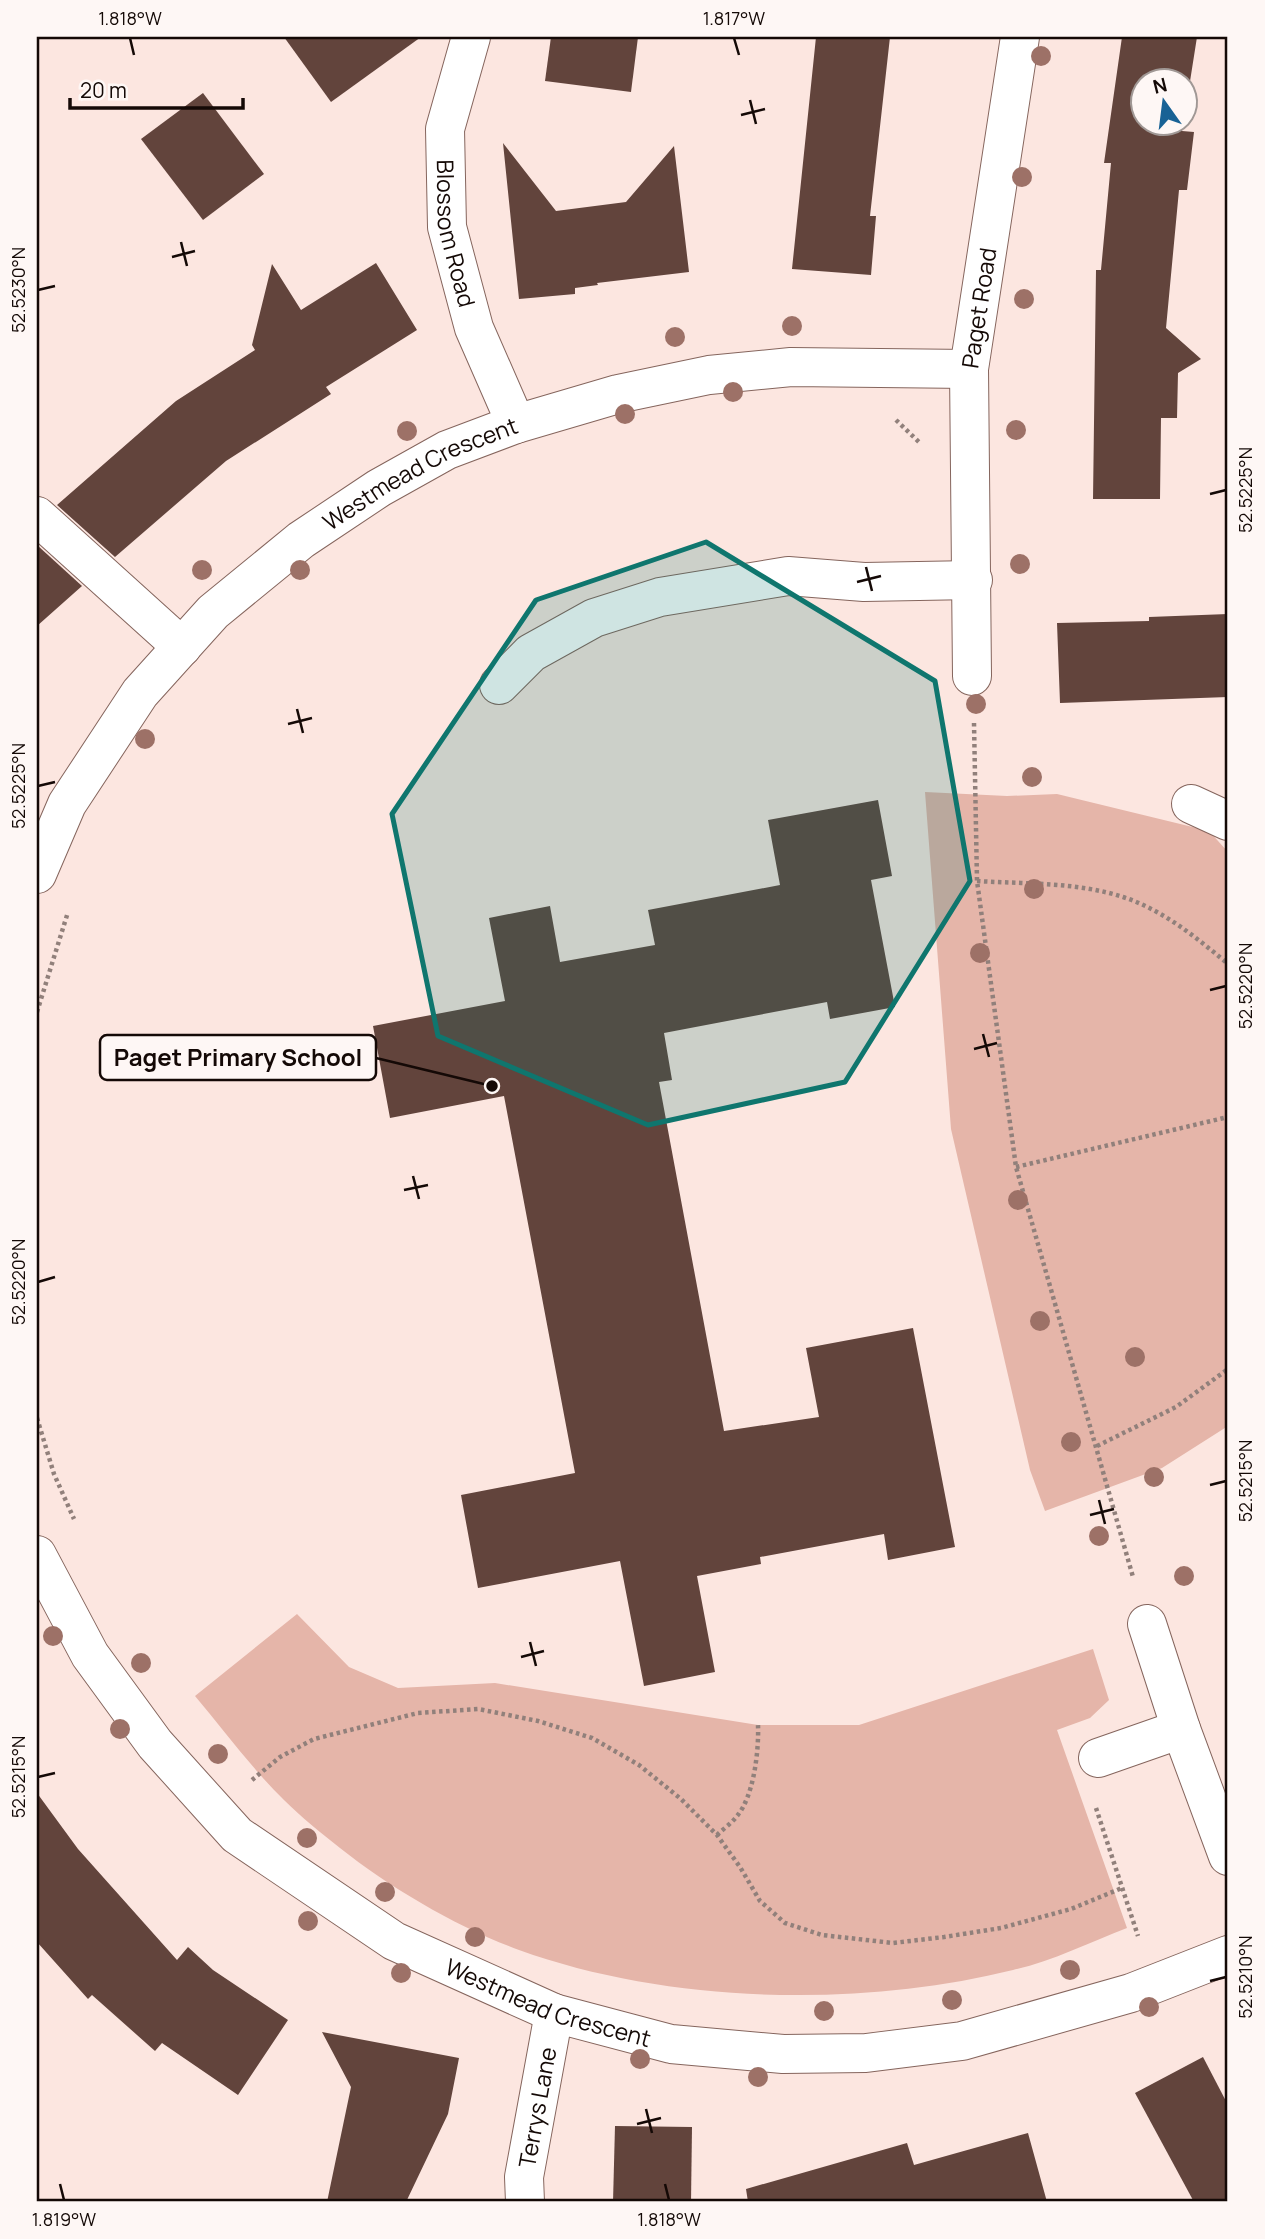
<svg xmlns="http://www.w3.org/2000/svg" width="1265" height="2239" viewBox="0 0 1265 2239" font-family="Manrope,sans-serif">
  <style>
    .green { fill: #e5b5a9 }
    .building { fill: #62443c }
    .lines { fill: none; stroke-linecap: round; stroke-linejoin: round }
    .minor-casing { stroke: #85655d; stroke-width: 40 }
    .path { stroke: #91807b; stroke-width: 4.5; stroke-dasharray: 3.5 3.5; stroke-linecap: butt }
    .minor { stroke: #fff; stroke-width: 38 }
    .tree { fill: #9d7167 }
    .marked { fill: #0f766e; fill-opacity: 0.2; stroke: #0f766e; stroke-width: 5; stroke-linejoin: round }
    .ticks { fill: none; stroke: #140906; stroke-width: 2.5 }
    .labels { text-anchor: middle; dominant-baseline: central; stroke-width: 7; stroke-linejoin: round; paint-order: stroke }
    .street-label { font-size: 23px; fill: #140906; stroke: #fef7f5 }
    .leader { fill: none; stroke: #140906; stroke-width: 2.5 }
    .callout-dot { fill: #140906; stroke: #fef7f5; stroke-width: 2.5 }
    .callout { fill: #fef7f5; stroke: #140906; stroke-width: 2.5 }
    .callout-label { font-size: 24px; text-anchor: middle; font-weight: bold; fill: #140906 }
    .neatline { fill: none; stroke: #140906; stroke-width: 2.5 }
    .ticks-label { font-size: 18px; text-anchor: middle; fill: #140906 }
  </style>
  <rect width="100%" height="100%" fill="#fce6e0"/>
  <!-- green -->
  <g class="green">
    <path d="M 925,792 L 1007,796 L 1057,794 L 1209,831 L 1228,852 L 1228,1426 L 1162,1468 L 1045,1511 L 1030,1470 L 951,1129 Z"/>
    <path d="M 297,1614 L 349,1667 L 398,1688 L 495,1683 L 758,1725 L 859,1725 L 1093,1649 L 1109,1700 L 1090,1718 L 1057,1730 L 1127,1928 C 1091,1942 1050,1962 1013,1970 C 859,2008 669,2004 519,1950 C 459,1928 390,1888 340,1848 C 321,1833 301,1817 284,1800 C 252,1769 224,1730 195,1696 Z"/>
  </g>
  <!-- building -->
  <g class="building">
    <path d="M 284,37 L 421,37 L 331,102 Z"/>
    <path d="M 551,37 L 638,37 L 631,92 L 545,81 Z"/>
    <path d="M 816,37 L 890,37 L 870,216 L 876,216 L 871,275 L 792,269 Z"/>
    <path d="M 1122,37 L 1197,37 L 1185,113 L 1185,80 L 1143,80 L 1143,122 L 1183,122 L 1182,131 L 1194,132 L 1187,190 L 1179,190 L 1166,328 L 1201,359 L 1178,373 L 1177,418 L 1161,418 L 1160,499 L 1093,499 L 1096,270 L 1101,270 L 1111,163 L 1104,163 Z"/>
    <path d="M 203,93 L 264,174 L 203,220 L 141,139 Z"/>
    <path d="M 503,143 L 556,211 L 626,202 L 674,146 L 689,272 L 597,283 L 598,285 L 575,288 L 575,294 L 519,299 Z"/>
    <path d="M 376,263 L 417,330 L 326,387 L 331,394 L 226,461 L 115,557 L 57,505 L 176,401 L 255,350 L 252,345 L 272,264 L 301,310 Z"/>
    <path d="M 37,545 L 82,586 L 37,626 Z"/>
    <path d="M 1228,614 L 1228,697 L 1060,703 L 1057,623 L 1149,621 L 1149,617 Z"/>
    <path d="M 878,800 L 892,876 L 871,880 L 895,1007 L 830,1019 L 827,1002 L 664,1033 L 672,1080 L 659,1082 L 724,1431 L 819,1417 L 806,1348 L 913,1328 L 955,1547 L 888,1560 L 884,1534 L 760,1557 L 761,1564 L 697,1576 L 715,1672 L 644,1686 L 620,1561 L 478,1588 L 461,1495 L 575,1473 L 504,1096 L 390,1118 L 373,1026 L 505,1001 L 489,918 L 550,906 L 560,962 L 655,945 L 648,910 L 780,885 L 768,820 Z"/>
    <path d="M 37,1793 L 78,1849 L 177,1960 L 188,1947 L 213,1970 L 288,2020 L 238,2095 L 162,2043 L 155,2051 L 92,1995 L 88,1999 L 37,1942 Z"/>
    <path d="M 322,2032 L 459,2058 L 448,2114 L 406,2202 L 327,2202 L 351,2087 Z"/>
    <path d="M 1203,2057 L 1228,2105 L 1228,2202 L 1194,2202 L 1135,2093 Z"/>
    <path d="M 615,2126 L 692,2127 L 691,2202 L 613,2202 Z"/>
    <path d="M 1028,2133 L 1047,2202 L 748,2202 L 746,2189 L 907,2143 L 914,2165 Z"/>
  </g>
  <g class="lines">
    <defs>
      <g id="minor">
        <path id="s1" d="M 471,37 L 445,129 L 447,227 L 474,328 L 516,424"/>
        <path d="M 37,516 L 182,647"/>
        <path id="s2" d="M 972,676 L 969,369 L 1020,37"/>
        <path d="M 499,685 L 531,653 L 594,618 L 660,597 L 788,576 L 864,582 L 973,580"/>
        <path d="M 1191,804 L 1228,821"/>
        <path id="s3" d="M 37,874 L 67,804 L 140,693 L 213,612 L 301,540 L 379,488 L 447,450 L 516,424 L 618,394 L 709,375 L 791,367 L 969,369"/>
        <path id="s4" d="M 37,1555 L 90,1655 L 155,1744 L 237,1835 L 394,1941 L 554,2013 L 671,2044 L 783,2054 L 866,2053 L 962,2041 L 1131,1993 L 1228,1955"/>
        <path d="M 1147,1624 L 1181,1729 L 1228,1856"/>
        <path d="M 1098,1758 L 1181,1729"/>
        <path id="s5" d="M 525,2202 L 524,2177 L 554,2013"/>
      </g>
    </defs>
    <!-- minor casing -->
    <use href="#minor" class="minor-casing"/>
    <!-- path -->
    <g class="path">
      <path d="M 896,420 L 920,443"/>
      <path d="M 974,723 L 977,881 L 1016,1167 L 1133,1577"/>
      <path d="M 977,881 C 1026,884 1077,882 1123,897 C 1163,910 1197,938 1228,964"/>
      <path d="M 37,1012 L 68,912"/>
      <path d="M 1016,1167 L 1228,1117"/>
      <path d="M 37,1418 L 54,1474 L 74,1519"/>
      <path d="M 1097,1446 L 1176,1407 L 1228,1369"/>
      <path d="M 252,1780 L 280,1757 L 314,1739 L 418,1713 L 478,1709 L 538,1721 L 592,1738 L 639,1765 L 681,1799 L 717,1835 L 740,1867 L 760,1901 L 785,1923 L 822,1935 L 893,1943 L 944,1937 L 1001,1928 L 1071,1909 L 1122,1888"/>
      <path d="M 1096,1808 L 1138,1936"/>
      <path d="M 717,1835 C 723,1829 732,1823 737,1816 C 754,1796 759,1750 758,1725"/>
    </g>
    <!-- minor -->
    <use href="#minor" class="minor"/>
  </g>
  <!-- trees -->
  <g class="tree">
    <circle cx="1041" cy="56" r="10"/>
    <circle cx="1022" cy="177" r="10"/>
    <circle cx="1024" cy="299" r="10"/>
    <circle cx="792" cy="326" r="10"/>
    <circle cx="675" cy="337" r="10"/>
    <circle cx="733" cy="392" r="10"/>
    <circle cx="625" cy="414" r="10"/>
    <circle cx="1016" cy="430" r="10"/>
    <circle cx="407" cy="431" r="10"/>
    <circle cx="1020" cy="564" r="10"/>
    <circle cx="202" cy="570" r="10"/>
    <circle cx="300" cy="570" r="10"/>
    <circle cx="976" cy="704" r="10"/>
    <circle cx="145" cy="739" r="10"/>
    <circle cx="1032" cy="777" r="10"/>
    <circle cx="1034" cy="889" r="10"/>
    <circle cx="980" cy="953" r="10"/>
    <circle cx="1018" cy="1200" r="10"/>
    <circle cx="1040" cy="1321" r="10"/>
    <circle cx="1135" cy="1357" r="10"/>
    <circle cx="1071" cy="1442" r="10"/>
    <circle cx="1154" cy="1477" r="10"/>
    <circle cx="1099" cy="1536" r="10"/>
    <circle cx="1184" cy="1576" r="10"/>
    <circle cx="53" cy="1636" r="10"/>
    <circle cx="141" cy="1663" r="10"/>
    <circle cx="120" cy="1729" r="10"/>
    <circle cx="218" cy="1754" r="10"/>
    <circle cx="307" cy="1838" r="10"/>
    <circle cx="385" cy="1892" r="10"/>
    <circle cx="308" cy="1921" r="10"/>
    <circle cx="475" cy="1937" r="10"/>
    <circle cx="1070" cy="1970" r="10"/>
    <circle cx="401" cy="1973" r="10"/>
    <circle cx="952" cy="2000" r="10"/>
    <circle cx="1149" cy="2007" r="10"/>
    <circle cx="824" cy="2011" r="10"/>
    <circle cx="640" cy="2059" r="10"/>
    <circle cx="758" cy="2077" r="10"/>
  </g>
  <!-- marked area -->
  <path class="marked" d="M 706,542 L 935,681 L 970,881 L 845,1082 L 648,1125 L 438,1036 L 392,814 L 536,600 Z"/>
  <!-- ticks -->
  <path class="ticks" d="M 130,38 L 134,55M 734,38 L 739,55M 750,100 L 756,124M 741,115 L 765,109M 181,242 L 187,266M 172,257 L 195,251M 38,290 L 55,286M 1210,494 L 1226,490M 866,567 L 872,591M 857,582 L 881,576M 297,709 L 303,733M 288,724 L 312,718M 38,786 L 55,782M 1210,990 L 1226,986M 983,1034 L 989,1057M 974,1049 L 997,1043M 413,1176 L 419,1199M 404,1190 L 428,1185M 38,1282 L 55,1277M 1210,1485 L 1226,1481M 1099,1500 L 1105,1524M 1090,1515 L 1114,1509M 530,1642 L 536,1666M 521,1657 L 544,1651M 38,1777 L 55,1773M 1210,1981 L 1226,1977M 646,2109 L 652,2133M 637,2124 L 661,2118M 60,2184 L 64,2200M 665,2184 L 669,2200"/>
  <g class="labels">
    <!-- street labels -->
    <g class="street-label">
      <text stroke="none"><textPath href="#s1" startOffset="201">Blossom Road</textPath></text>
      <text stroke="none"><textPath href="#s2" startOffset="369">Paget Road</textPath></text>
      <text stroke="none"><textPath href="#s3" startOffset="569">Westmead Crescent</textPath></text>
      <text stroke="none"><textPath href="#s4" startOffset="702">Westmead Crescent</textPath></text>
      <text stroke="none"><textPath href="#s5" startOffset="96">Terrys Lane</textPath></text>
    </g>
  </g>
  <!-- callouts -->
  <path class="leader" d="M492 1086L376 1058"/>
  <circle class="callout-dot" cx="492" cy="1086" r="7"/>
  <rect class="callout" x="100" y="1035" width="276" height="45" rx="7"/>
  <g class="callout-label">
    <text x="238" y="1066">Paget Primary School</text>
  </g>
  <!-- border -->
  <rect width="1265" height="2239" fill="none" stroke="#fef7f5" stroke-width="77"/>
  <!-- north arrow -->
  <g transform="translate(1164 102) rotate(346)"><circle r="33" fill="#fef7f5" stroke="#a09895" stroke-width="2"/>
  <path d="M0-5L12 26L0 18L-12 26Z" fill="#186295"/>
  <text y="-10" font-size="19" font-weight="bold" text-anchor="middle" fill="#140906">N</text>
  </g>
  <!-- scale -->
  <path d="M70 98v10h173v-10" fill="none" stroke="#140906" stroke-width="3.5"/>
  <text x="80" y="98" font-size="21" fill="#140906" stroke="#fef7f5" stroke-width="5" paint-order="stroke">20 m</text>
  <rect x="38" y="38" width="1188" height="2162" class="neatline"/>
  <g class="ticks-label">
    <text x="130" y="25">1.818°W</text>
    <text x="734" y="25">1.817°W</text>
    <text transform="translate(19 290) rotate(-90)" y="6">52.5230°N</text>
    <text transform="translate(1246 490) rotate(-90)" y="6">52.5225°N</text>
    <text transform="translate(19 786) rotate(-90)" y="6">52.5225°N</text>
    <text transform="translate(1246 986) rotate(-90)" y="6">52.5220°N</text>
    <text transform="translate(19 1282) rotate(-90)" y="6">52.5220°N</text>
    <text transform="translate(1246 1481) rotate(-90)" y="6">52.5215°N</text>
    <text transform="translate(19 1777) rotate(-90)" y="6">52.5215°N</text>
    <text transform="translate(1246 1977) rotate(-90)" y="6">52.5210°N</text>
    <text x="64" y="2226">1.819°W</text>
    <text x="669" y="2226">1.818°W</text>
  </g>
</svg>
